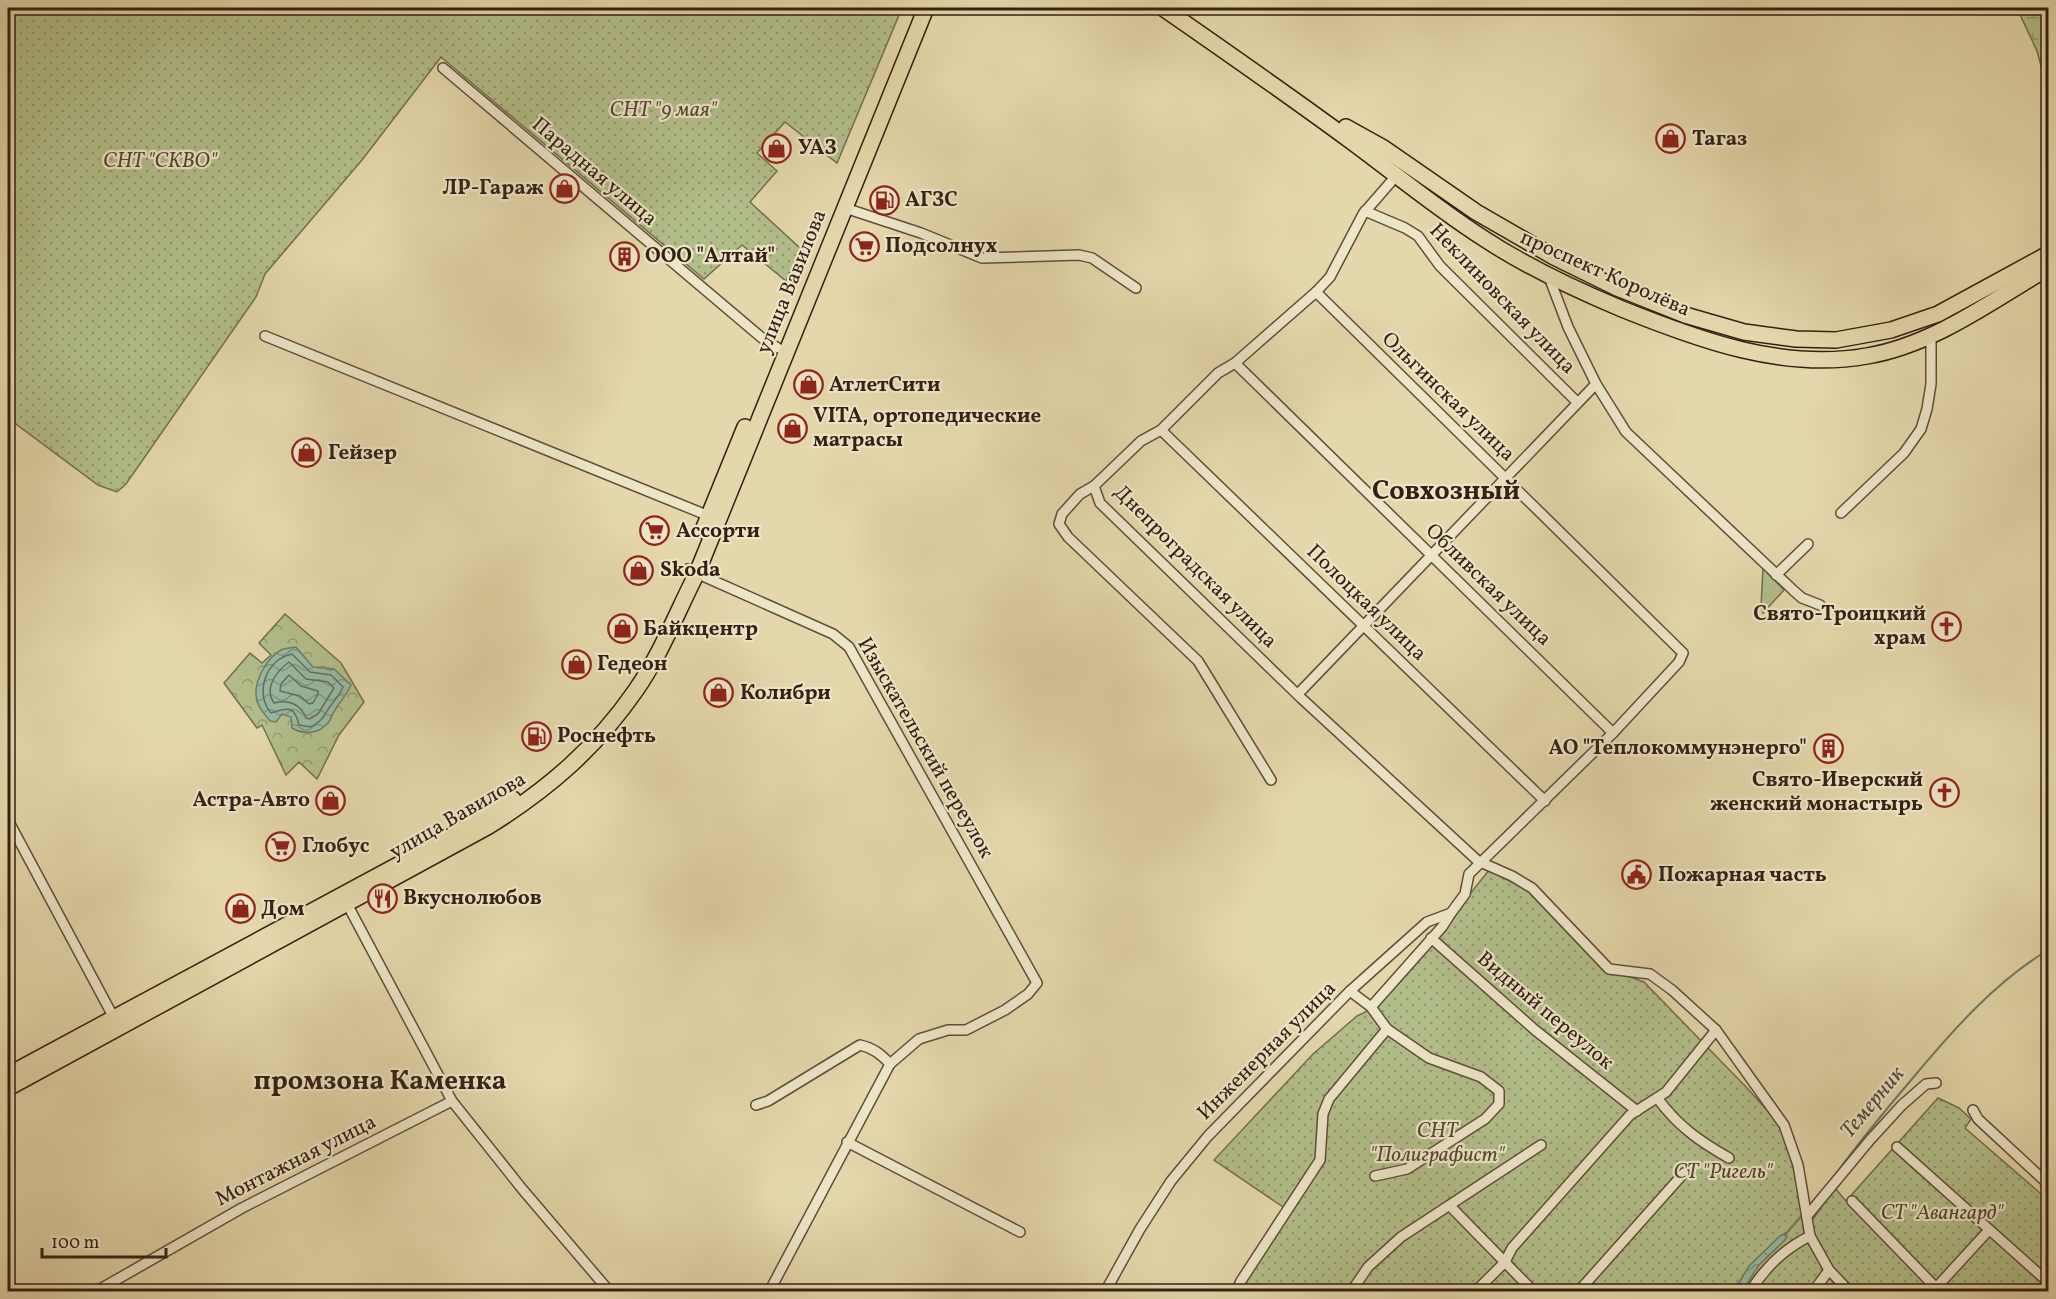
<svg xmlns="http://www.w3.org/2000/svg" width="2056" height="1299" viewBox="0 0 2056 1299" font-family="Vollkorn,serif">
  <style>
    .grass { fill: #b2be8a; stroke: #736f4e; stroke-width: 1.5 }
    .forest { fill: url(#forest-crowns); stroke: #736f4e; stroke-width: 1.5 }
    .wetland { fill: url(#wetland-marsh); stroke: #736f4e; stroke-width: 1.5 }
    .park { fill: url(#park-dots); stroke: #736f4e; stroke-width: 1.5 }
    .water { fill: url(#water-waves); stroke: #6f7c69; stroke-width: 1.5 }
    .lines { fill: none; stroke-linecap: round; stroke-linejoin: round }
    .shore { stroke: #666d5b; stroke-width: 1.5 }
    .stream { stroke: #6f7c69; stroke-width: 2 }
    .street-casing { stroke: #604e39; stroke-width: 12 }
    .primary-casing { stroke: #342013; stroke-width: 18 }
    .street { stroke: #ede5c8; stroke-width: 9 }
    .primary { stroke: #e4d7ab; stroke-width: 15 }
    .labels { text-anchor: middle; dominant-baseline: central; stroke-width: 4.5; stroke-linejoin: round; paint-order: stroke }
    .park-label { font-size: 21px; font-style: italic; fill: #544831; stroke: #ede5c8 }
    .poi-label { font-size: 21px; font-weight: bold; fill: #342013; stroke: #ede5c8; text-anchor: start }
    .street-label { font-size: 21px; fill: #342013; stroke: #ede5c8 }
    .water-label { font-size: 22px; font-style: italic; fill: #524e3e; stroke: #ede5c8 }
    .district-label { font-size: 27px; font-weight: bold; fill: #342013; stroke: #ede5c8 }
  </style>
  <defs>
    <pattern id="forest-crowns" width="20" height="18" patternUnits="userSpaceOnUse" patternTransform="scale(1.5)"><rect width="20" height="18" fill="#b2be8a"/><path d="M2 6a3 3 0 1 1 6 0M12 15a3 3 0 1 1 6 0" fill="none" stroke="#929a70"/></pattern>
    <pattern id="wetland-marsh" width="20" height="14" patternUnits="userSpaceOnUse" patternTransform="scale(1.5)"><rect width="20" height="14" fill="#b2be8a"/><path d="M1 5h8M5 5V1M11 12h8M15 12V8" fill="none" stroke="#929a70"/></pattern>
    <pattern id="park-dots" width="8" height="8" patternUnits="userSpaceOnUse" patternTransform="scale(1.5)"><rect width="8" height="8" fill="#b2be8a"/><path d="M2 2h.1M6 6h.1" fill="none" stroke="#929a70" stroke-width="1.8" stroke-linecap="round"/></pattern>
    <pattern id="water-waves" width="16" height="10" patternUnits="userSpaceOnUse" patternTransform="scale(1.5)"><rect width="16" height="10" fill="#97baa3"/><path d="M0 5q4-4 8 0t8 0" fill="none" stroke="#7c9784"/></pattern>
  </defs>
  <rect width="100%" height="100%" fill="#e4d7ab"/>
  <filter id="stains"><feTurbulence type="fractalNoise" baseFrequency=".00333" numOctaves="4"/><feColorMatrix values="0 0 0 0 .2 0 0 0 0 .09 0 0 0 0 .02 0 0 0 .5 -.17"/></filter>
  <radialGradient id="worn" r=".72"><stop offset=".6" stop-color="#630" stop-opacity="0"/><stop offset="1" stop-color="#630" stop-opacity=".3"/></radialGradient>
  <!-- grass -->
  <path class="grass" d="M 1763,568 L 1784,590 L 1763,613 L 1761,607 Z"/>
  <!-- forest -->
  <path class="forest" d="M 285,614 L 341,663 L 364,702 L 339,735 L 317,779 L 299,762 L 286,775 L 262,725 L 257,728 L 224,683 L 250,653 L 262,663 L 271,655 L 259,643 Z"/>
  <!-- wetland -->
  <path class="wetland" d="M 2017,8 L 2048,8 L 2048,92 L 2037,51 Z"/>
  <!-- park -->
  <g class="park">
    <path d="M 8,8 L 902,8 L 837,163 L 785,122 L 757,153 L 777,171 L 750,202 L 802,250 L 786,281 L 742,245 L 704,279 L 441,57 L 362,160 L 265,274 L 256,297 L 126,484 L 117,492 L 98,485 L 8,418 Z"/>
    <path d="M 1489,870 L 1531,892 L 1609,969 L 1644,982 L 1747,1088 L 1783,1128 L 1798,1165 L 1808,1222 L 1813,1219 L 1835,1188 L 1846,1201 L 1938,1098 L 1959,1108 L 1971,1119 L 1965,1128 L 2048,1200 L 2048,1291 L 1235,1291 L 1286,1209 L 1214,1160 L 1313,1054 L 1357,1016 L 1374,1008 L 1432,942 Z"/>
  </g>
  <!-- water -->
  <g class="water">
    <path d="M 296,647 L 313,667 L 334,669 L 351,685 C 345,698 341,700 335,710 C 332,714 331,720 328,723 C 318,734 304,735 292,728 L 291,717 L 282,714 L 276,722 L 270,721 C 264,713 256,705 256,695 C 255,679 267,658 281,650 C 285,648 292,648 296,647 Z"/>
    <path d="M 1785,1234 L 1787,1237 L 1784,1241 L 1759,1265 L 1742,1291 L 1730,1291 L 1740,1281 L 1749,1266 L 1780,1236 Z"/>
  </g>
  <g class="lines">
    <!-- shore -->
    <g class="shore">
      <path d="M 292,654 L 310,672 L 331,675 L 343,687 C 340,695 337,697 332,704 C 323,715 326,718 311,727 L 299,725 C 294,704 287,708 271,713 C 254,693 266,659 292,654 Z"/>
      <path d="M 289,662 L 306,679 L 328,682 L 334,688 L 318,714 L 309,719 L 306,718 C 301,704 288,699 274,703 C 263,688 277,671 289,662 Z"/>
      <path d="M 289,675 L 301,686 L 318,691 L 318,694 L 313,703 L 309,704 L 300,696 L 280,691 L 281,684 Z"/>
    </g>
    <!-- stream -->
    <g class="stream">
      <path d="M 1826,1187 C 1853,1150 1882,1114 1912,1079 C 1953,1030 1994,983 2048,950"/>
      <path d="M 1808,1207 L 1822,1191"/>
      <path d="M 1785,1235 L 1803,1214"/>
    </g>
    <defs>
      <g id="street">
        <path d="M 443,68 L 762,338 L 778,348"/>
        <path d="M 845,208 L 921,233 L 982,258 L 1079,255 L 1092,258 L 1136,288"/>
        <path d="M 1365,211 L 1405,228 L 1418,236 L 1440,266 L 1577,402"/>
        <path d="M 1549,277 L 1568,327 L 1596,384 L 1626,432 L 1794,591 L 1802,598 L 1820,605"/>
        <path d="M 265,336 L 709,516"/>
        <path d="M 1235,363 L 1613,733"/>
        <path d="M 1161,430 L 1545,801"/>
        <path d="M 1094,486 L 1100,503 L 1301,698 L 1478,861 L 1512,876 L 1532,888 L 1609,969 L 1650,974 L 1672,990 L 1716,1030 L 1784,1125 L 1798,1165 L 1810,1236 L 1829,1270 L 1850,1292"/>
        <path d="M 1841,513 L 1904,453 L 1921,429 L 1927,409 L 1931,384 L 1931,335"/>
        <path d="M 687,569 L 833,634 L 849,647 L 1037,983 L 1028,994 L 1005,1010 L 966,1030 L 948,1030 L 919,1039 L 890,1064 L 769,1292"/>
        <path d="M 1776,575 L 1808,544"/>
        <path d="M 1298,694 L 1596,384"/>
        <path d="M 1271,780 L 1198,661 L 1068,537 L 1059,524 L 1062,514 L 1080,494 L 1094,486 L 1141,441 L 1161,430 L 1218,373 L 1235,363 L 1316,292 L 1330,277 L 1363,214 L 1396,176"/>
        <path d="M 8,820 L 114,1018"/>
        <path d="M 345,900 L 452,1101 L 523,1190 L 610,1292"/>
        <path d="M 1431,938 L 1535,1030 L 1637,1111"/>
        <path d="M 1350,991 L 1371,1007 L 1387,1029 L 1429,1058 L 1481,1077 L 1499,1091 L 1499,1104 L 1485,1119 L 1407,1169 L 1375,1176"/>
        <path d="M 1371,1007 L 1442,927 L 1451,913"/>
        <path d="M 1658,1099 C 1678,1126 1699,1141 1729,1158"/>
        <path d="M 756,1105 L 768,1101 L 860,1045 C 873,1048 881,1054 890,1064"/>
        <path d="M 1973,1110 L 1978,1119 L 2048,1184"/>
        <path d="M 847,1142 L 1020,1232"/>
        <path d="M 1897,1147 L 2048,1282"/>
        <path d="M 1852,1201 L 1940,1292"/>
        <path d="M 1450,1206 L 1534,1292"/>
        <path d="M 1807,1216 L 1870,1140 L 1902,1105 L 1926,1084 L 1936,1083"/>
        <path d="M 1934,1290 L 1989,1230"/>
        <path d="M 95,1292 L 242,1208 L 452,1101"/>
        <path d="M 1105,1292 L 1140,1229 L 1171,1181 L 1208,1136 L 1350,991 L 1427,922 L 1451,913 L 1465,894 L 1469,874 L 1613,733 L 1679,662 L 1683,653 L 1316,292"/>
        <path d="M 1236,1292 L 1241,1281 L 1320,1160 L 1323,1114 L 1329,1099 L 1387,1029"/>
        <path d="M 1351,1292 L 1368,1267 L 1401,1237 L 1541,1145"/>
        <path d="M 1475,1292 L 1505,1262 L 1512,1248 L 1630,1115 L 1666,1092 L 1716,1030"/>
        <path d="M 1578,1292 L 1684,1173"/>
        <path d="M 1750,1292 C 1765,1267 1784,1249 1810,1236"/>
        <path d="M 1813,1292 L 1829,1270"/>
      </g>
      <g id="primary">
        <path d="M 1163,8 C 1225,51 1287,94 1348,139 C 1393,172 1436,208 1483,238 C 1527,267 1574,289 1622,309 C 1699,340 1783,371 1867,356 C 1933,345 1992,301 2048,268"/>
        <path d="M 1346,127 L 1382,147 L 1476,212 L 1554,257 L 1617,288 L 1685,315 L 1744,332 L 1796,339 L 1836,340 L 1891,330 L 1938,314 L 2048,254"/>
        <path d="M 703,530 L 745,427"/>
        <path d="M 8,1075 L 448,838 L 513,799"/>
        <path d="M 8,1088 L 489,826 C 548,789 596,748 636,690 C 661,654 677,612 697,573 L 926,8"/>
      </g>
    </defs>
    <!-- street casing -->
    <use href="#street" class="street-casing"/>
    <!-- primary casing -->
    <use href="#primary" class="primary-casing"/>
    <!-- street -->
    <use href="#street" class="street"/>
    <!-- primary -->
    <use href="#primary" class="primary"/>
  </g>
  <!-- icons -->
  <defs>
    <symbol id="shop-ring" viewBox="-11 -11 22 22"><circle r="9.5" fill="#ede5c8" stroke="#8f2418" stroke-width="1.5"/><path d="M-5-2.5h2.3a2.7 3.5 0 0 1 5.4 0H5L5.5 6h-11ZM-1.5-2.5h3a1.5 2.3 0 0 0-3 0Z" fill="#8f2418"/></symbol>
    <symbol id="fuel-ring" viewBox="-11 -11 22 22"><circle r="9.5" fill="#ede5c8" stroke="#8f2418" stroke-width="1.5"/><path d="M-5.5-6h7V0h2V4h1.3V-2.5L3-4.5l.8-.8L6-3V5H2.5V1h-1V6h-7ZM-4.2-4.7v3.2H.2V-4.7Z" fill="#8f2418"/></symbol>
    <symbol id="supermarket-ring" viewBox="-11 -11 22 22"><circle r="9.5" fill="#ede5c8" stroke="#8f2418" stroke-width="1.5"/><path d="M-6-5.5h2.5l.6 2H6L4.5 2H-2.5L-4.4-4H-6ZM-1.5 3.2a1.3 1.3 0 1 0 .1 0ZM3 3.2a1.3 1.3 0 1 0 .1 0Z" fill="#8f2418"/></symbol>
    <symbol id="building-ring" viewBox="-11 -11 22 22"><circle r="9.5" fill="#ede5c8" stroke="#8f2418" stroke-width="1.5"/><path d="M-4-6H4V6H1V3H-1V6H-4ZM-2.5-4.3h1.7v1.8h-1.7ZM.8-4.3h1.7v1.8H.8ZM-2.5-1h1.7V.8h-1.7ZM.8-1h1.7V.8H.8Z" fill="#8f2418"/></symbol>
    <symbol id="church-ring" viewBox="-11 -11 22 22"><circle r="9.5" fill="#ede5c8" stroke="#8f2418" stroke-width="1.5"/><path d="M-1.2-6h2.4v3.5h3.3v2.4h-3.3V6h-2.4V-.1h-3.3v-2.4h3.3Z" fill="#8f2418"/></symbol>
    <symbol id="civic-ring" viewBox="-11 -11 22 22"><circle r="9.5" fill="#ede5c8" stroke="#8f2418" stroke-width="1.5"/><path d="M-.6-6.5H3V-4.5H.6V-3L4-1V1h2V6H-6V1h2V-1L-.6-3ZM-1.2 2.5V6h2.4V2.5Z" fill="#8f2418"/></symbol>
    <symbol id="restaurant-ring" viewBox="-11 -11 22 22"><circle r="9.5" fill="#ede5c8" stroke="#8f2418" stroke-width="1.5"/><path d="M-5-6h1v4h1v-4h1v4h1v-4h1v5L-1.5 .5V6h-2V.5L-5-1ZM5-6V6H3V1.5H1.5Q1.5-4 5-6Z" fill="#8f2418"/></symbol>
  </defs>
  <g fill-rule="evenodd">
    <use href="#shop-ring" x="1654" y="122" width="33" height="33"/>
    <use href="#shop-ring" x="760" y="132" width="33" height="33"/>
    <use href="#shop-ring" x="548" y="172" width="33" height="33"/>
    <use href="#fuel-ring" x="868" y="184" width="33" height="33"/>
    <use href="#supermarket-ring" x="848" y="230" width="33" height="33"/>
    <use href="#building-ring" x="608" y="240" width="33" height="33"/>
    <use href="#shop-ring" x="792" y="368" width="33" height="33"/>
    <use href="#shop-ring" x="776" y="412" width="33" height="33"/>
    <use href="#shop-ring" x="290" y="436" width="33" height="33"/>
    <use href="#supermarket-ring" x="638" y="514" width="33" height="33"/>
    <use href="#shop-ring" x="622" y="554" width="33" height="33"/>
    <use href="#church-ring" x="1930" y="610" width="33" height="33"/>
    <use href="#shop-ring" x="606" y="612" width="33" height="33"/>
    <use href="#shop-ring" x="560" y="648" width="33" height="33"/>
    <use href="#shop-ring" x="702" y="676" width="33" height="33"/>
    <use href="#fuel-ring" x="520" y="720" width="33" height="33"/>
    <use href="#building-ring" x="1812" y="732" width="33" height="33"/>
    <use href="#church-ring" x="1928" y="776" width="33" height="33"/>
    <use href="#shop-ring" x="314" y="784" width="33" height="33"/>
    <use href="#supermarket-ring" x="264" y="830" width="33" height="33"/>
    <use href="#civic-ring" x="1620" y="858" width="33" height="33"/>
    <use href="#restaurant-ring" x="366" y="882" width="33" height="33"/>
    <use href="#shop-ring" x="224" y="892" width="33" height="33"/>
  </g>
  <g class="labels">
    <!-- park labels -->
    <g class="park-label">
      <text x="663" y="110">СНТ "9 мая"</text>
      <text x="160" y="161">СНТ "СКВО"</text>
      <text x="1437" y="1131">СНТ<tspan x="1437" dy="24">"Полиграфист"</tspan></text>
      <text x="1723" y="1172">СТ "Ригель"</text>
      <text x="1942" y="1213">СТ "Авангард"</text>
    </g>
    <!-- poi labels -->
    <g class="poi-label">
      <text x="1692" y="139">Тагаз</text>
      <text x="798" y="148">УАЗ</text>
      <text x="544" y="188" text-anchor="end">ЛР-Гараж</text>
      <text x="905" y="200">АГЗС</text>
      <text x="885" y="246">Подсолнух</text>
      <text x="645" y="256">ООО "Алтай"</text>
      <text x="829" y="385">АтлетСити</text>
      <text x="813" y="416">VITA, ортопедические<tspan x="813" dy="24">матрасы</tspan></text>
      <text x="328" y="453">Гейзер</text>
      <text x="676" y="531">Ассорти</text>
      <text x="660" y="570">Skoda</text>
      <text x="1926" y="614" text-anchor="end">Свято-Троицкий<tspan x="1926" dy="24">храм</tspan></text>
      <text x="643" y="629">Байкцентр</text>
      <text x="597" y="664">Гедеон</text>
      <text x="740" y="693">Колибри</text>
      <text x="557" y="736">Роснефть</text>
      <text x="1807" y="748" text-anchor="end">АО "Теплокоммунэнерго"</text>
      <text x="1923" y="780" text-anchor="end">Свято-Иверский<tspan x="1923" dy="24">женский монастырь</tspan></text>
      <text x="310" y="800" text-anchor="end">Астра-Авто</text>
      <text x="302" y="846">Глобус</text>
      <text x="1658" y="875">Пожарная часть</text>
      <text x="403" y="898">Вкуснолюбов</text>
      <text x="261" y="909">Дом</text>
    </g>
    <!-- street labels -->
    <g class="street-label">
      <text transform="translate(594 172) rotate(40)">Парадная улица</text>
      <text transform="translate(1605 274) rotate(24)">проспект Королёва</text>
      <text transform="translate(792 282) rotate(-68)">улица Вавилова</text>
      <text transform="translate(1502 299) rotate(46)">Неклиновская улица</text>
      <text transform="translate(1448 397) rotate(44)">Ольгинская улица</text>
      <text transform="translate(1195 567) rotate(45)">Днепроградская улица</text>
      <text transform="translate(1488 585) rotate(44)">Обливская улица</text>
      <text transform="translate(1366 603) rotate(44)">Полоцкая улица</text>
      <text transform="translate(925 748) rotate(60)">Изыскательский переулок</text>
      <text transform="translate(458 816) rotate(-30)">улица Вавилова</text>
      <text transform="translate(1545 1011) rotate(40)">Видный переулок</text>
      <text transform="translate(1267 1051) rotate(-45)">Инженерная улица</text>
      <text transform="translate(296 1161) rotate(-27)">Монтажная улица</text>
    </g>
    <!-- water labels -->
    <g class="water-label">
      <text transform="translate(1873 1103) rotate(-50)">Темерник</text>
    </g>
    <!-- district labels -->
    <g class="district-label">
      <text x="1446" y="492">Совхозный</text>
      <text x="380" y="1082">промзона Каменка</text>
    </g>
  </g>
  <!-- margin -->
  <rect width="2056" height="1299" fill="none" stroke="#e4d7ab" stroke-width="30"/>
  <rect x="9" y="9" width="2038" height="1281" fill="none" stroke="#342013" stroke-width="3"/>
  <rect x="15" y="15" width="2026" height="1269" fill="none" stroke="#342013" stroke-width="1.5"/>
  <!-- scale -->
  <path d="M42 1248v9h124v-9" fill="none" stroke="#342013" stroke-width="3"/>
  <text x="51" y="1248" font-size="18" fill="#342013" stroke="#ede5c8" stroke-width="4.5" paint-order="stroke">100 m</text>
  <rect width="100%" height="100%" filter="url(#stains)"/>
  <rect width="100%" height="100%" fill="url(#worn)"/>
</svg>
